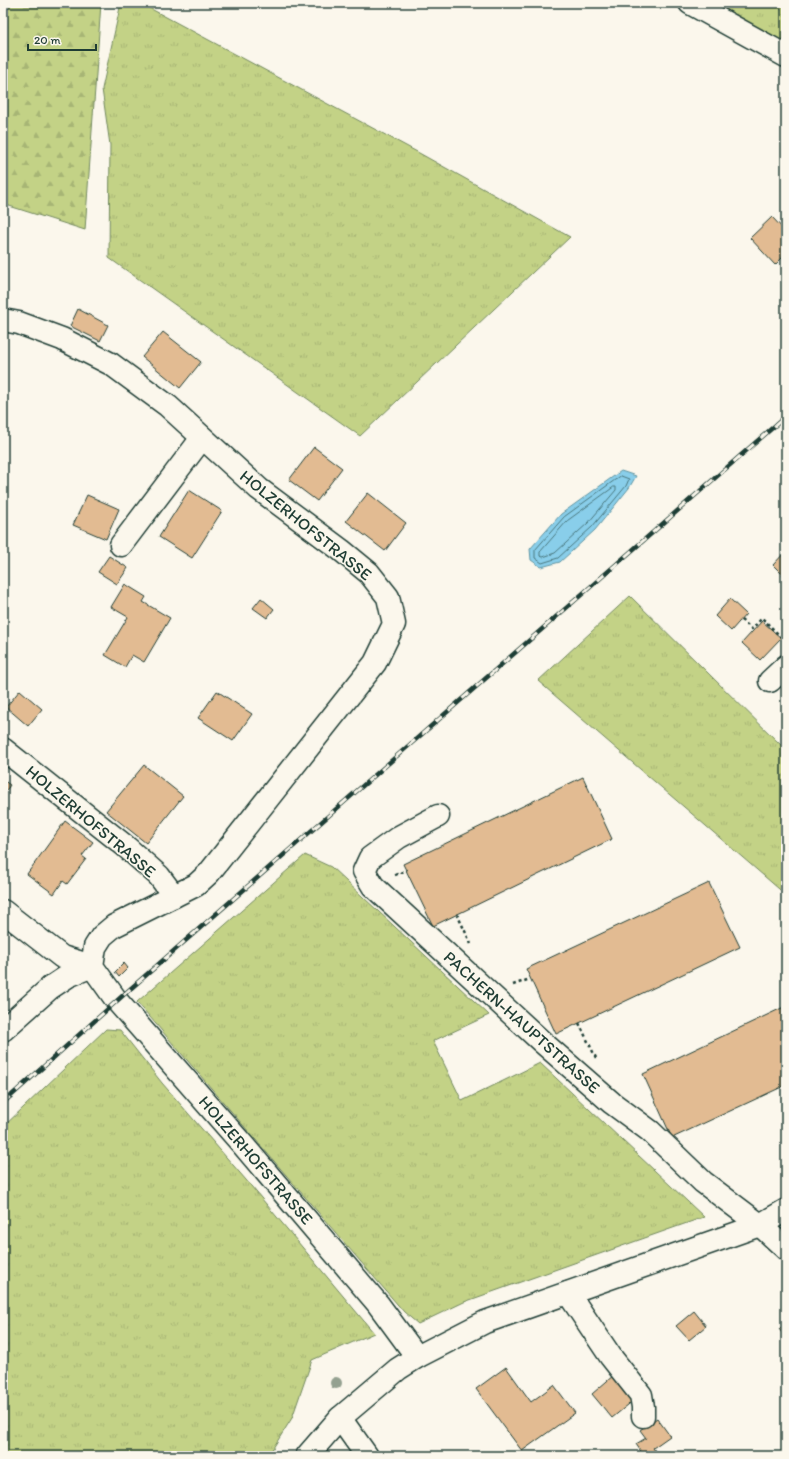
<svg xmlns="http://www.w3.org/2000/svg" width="789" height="1459" viewBox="0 0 789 1459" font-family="Itim,sans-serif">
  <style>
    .grass { fill: url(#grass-tufts); stroke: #71885d }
    .forest { fill: url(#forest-firs); stroke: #71885d }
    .water { fill: #89ceea; stroke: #5f94a1 }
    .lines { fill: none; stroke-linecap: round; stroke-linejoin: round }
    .shore { stroke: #49777d; stroke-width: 1 }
    .building { fill: #e2bb92; stroke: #1f3d34 }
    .minor-casing { stroke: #1f3d34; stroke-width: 25 }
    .major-casing { stroke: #1f3d34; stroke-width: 25 }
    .path { stroke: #1f3d34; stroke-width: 2.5; stroke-dasharray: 3 3; stroke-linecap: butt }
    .minor { stroke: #fbf7ec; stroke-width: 22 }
    .major { stroke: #fbf7ec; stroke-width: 22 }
    .rail-casing { stroke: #1f3d34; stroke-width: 4.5 }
    .rail { stroke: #fbf7ec; stroke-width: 3; stroke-dasharray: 9; stroke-linecap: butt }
    .tree { fill: #94a190 }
    .labels { text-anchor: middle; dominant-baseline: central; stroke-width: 3; stroke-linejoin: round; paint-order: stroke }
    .street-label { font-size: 17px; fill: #1f3d34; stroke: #fbf7ec }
  </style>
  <defs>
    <pattern id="grass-tufts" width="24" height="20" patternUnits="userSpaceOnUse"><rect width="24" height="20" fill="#c3d286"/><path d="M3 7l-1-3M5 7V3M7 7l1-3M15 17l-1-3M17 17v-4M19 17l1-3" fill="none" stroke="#a7b574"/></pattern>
    <pattern id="forest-firs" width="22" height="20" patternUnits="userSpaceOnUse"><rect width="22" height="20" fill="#c3d286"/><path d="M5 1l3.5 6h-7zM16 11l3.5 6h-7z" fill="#a7b574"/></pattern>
  </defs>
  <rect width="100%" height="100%" fill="#fbf7ec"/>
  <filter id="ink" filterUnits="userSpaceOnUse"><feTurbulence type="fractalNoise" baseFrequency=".025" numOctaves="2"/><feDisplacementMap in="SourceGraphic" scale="8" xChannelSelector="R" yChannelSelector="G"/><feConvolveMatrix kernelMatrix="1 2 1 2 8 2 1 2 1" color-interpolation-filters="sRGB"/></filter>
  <g filter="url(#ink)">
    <!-- grass -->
    <g class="grass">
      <path d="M 121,3 L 140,3 L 419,153 L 570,237 L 360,436 L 109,258 L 110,145 L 102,89 Z"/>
      <path d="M 713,3 L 786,3 L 786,44 Z"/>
      <path d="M 630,596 L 786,750 L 786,895 L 538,681 Z"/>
      <path d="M 305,855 L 331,867 L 489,1015 L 433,1041 L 462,1101 L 540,1063 L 704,1217 L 464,1302 L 418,1324 L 404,1312 L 137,1002 Z"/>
      <path d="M 106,1029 L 120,1030 L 162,1083 L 246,1180 L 374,1333 L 312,1360 L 292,1418 L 268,1456 L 3,1456 L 3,1127 Z"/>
    </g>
    <!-- forest -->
    <path class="forest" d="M 3,3 L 101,3 L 85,230 L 3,204 Z"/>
    <!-- water -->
    <path class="water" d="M 621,471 L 636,476 L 629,488 L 595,530 L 560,562 L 541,567 L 531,560 L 530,549 L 561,514 Z"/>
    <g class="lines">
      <!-- shore -->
      <g class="shore">
        <path d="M 621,476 L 629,479 L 626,486 L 592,527 L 558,558 L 542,563 L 535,558 L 535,550 L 564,517 Z"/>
        <path d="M 614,487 L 616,487 L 616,490 L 588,523 L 555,553 L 543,557 L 540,556 L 540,552 L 567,521 Z"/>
      </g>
    </g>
    <!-- building -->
    <g class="building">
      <path d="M 772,217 L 786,232 L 786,254 L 775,265 L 750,238 Z"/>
      <path d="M 78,309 L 108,325 L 100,341 L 70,326 Z"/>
      <path d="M 163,332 L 201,362 L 180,388 L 142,357 Z"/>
      <path d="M 314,447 L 342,468 L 317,501 L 289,480 Z"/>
      <path d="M 189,490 L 222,511 L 192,558 L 159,537 Z"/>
      <path d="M 368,493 L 406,523 L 385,551 L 346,521 Z"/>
      <path d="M 87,495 L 119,509 L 106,539 L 73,525 Z"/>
      <path d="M 786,551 L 786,578 L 773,565 Z"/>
      <path d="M 109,556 L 128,568 L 117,584 L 98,572 Z"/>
      <path d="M 125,584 L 146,597 L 143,602 L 170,618 L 144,662 L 132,655 L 125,667 L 105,655 L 128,617 L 111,607 Z"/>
      <path d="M 261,598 L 274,609 L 267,618 L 253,608 Z"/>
      <path d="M 730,599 L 746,614 L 731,631 L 715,616 Z"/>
      <path d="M 762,621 L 781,638 L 760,660 L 742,643 Z"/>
      <path d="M 20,690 L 42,709 L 28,726 L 6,707 Z"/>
      <path d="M 217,691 L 252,714 L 233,741 L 198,718 Z"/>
      <path d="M 144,765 L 183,796 L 146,843 L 106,811 Z"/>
      <path d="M 583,777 L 612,839 L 433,926 L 403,864 Z"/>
      <path d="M 3,780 L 10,785 L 3,795 Z"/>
      <path d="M 65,821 L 93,842 L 82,856 L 86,859 L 67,884 L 63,881 L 54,894 L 27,874 Z"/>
      <path d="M 709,883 L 740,947 L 556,1034 L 526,969 Z"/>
      <path d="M 124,963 L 128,968 L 119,977 L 115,972 Z"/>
      <path d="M 786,1006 L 786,1085 L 672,1138 L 643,1074 Z"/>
      <path d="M 694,1311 L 706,1326 L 689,1340 L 676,1326 Z"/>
      <path d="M 786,1324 L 786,1338 L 779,1329 Z"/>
      <path d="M 506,1367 L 531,1402 L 554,1385 L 575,1413 L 522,1451 L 476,1389 Z"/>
      <path d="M 614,1375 L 634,1400 L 612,1418 L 592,1394 Z"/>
      <path d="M 657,1418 L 670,1436 L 653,1448 L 659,1456 L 644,1456 L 636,1444 L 646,1438 L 640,1430 Z"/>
    </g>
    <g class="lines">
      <defs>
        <g id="minor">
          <path d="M 690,3 L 786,56"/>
          <path d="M 3,320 L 19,323 L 62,339 L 111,364 L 168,406 L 259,489 L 341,550 L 369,573 L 388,597 L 394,624 L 375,663 L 209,873 L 196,885 L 114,926 L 102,936 L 95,947 L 92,966 L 117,1001 L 243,1145 L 378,1304 L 417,1357"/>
          <path d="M 121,545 L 202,438"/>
          <path d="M 770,681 L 786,666"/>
          <path d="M 3,749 L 124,845 L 159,876 L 174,896"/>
          <path d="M 438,816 L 399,837 L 370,858 L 364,871 L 373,886 L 541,1041 L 612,1103 L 650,1131 L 703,1182 L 760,1225 L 786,1249"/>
          <path d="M 3,911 L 62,957 L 92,966"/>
          <path d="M 3,1030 L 50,988 L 68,976 L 92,966"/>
          <path d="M 568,1293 L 611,1357 L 641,1395 L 643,1407 L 643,1416"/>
          <path d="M 340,1418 L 367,1456"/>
        </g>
        <path id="major" d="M 307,1456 L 340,1418 L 398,1369 L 417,1357 L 485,1322 L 760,1225 L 786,1210"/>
      </defs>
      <!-- minor casing -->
      <use href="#minor" class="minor-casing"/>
      <!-- major casing -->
      <use href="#major" class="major-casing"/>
      <!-- path -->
      <g class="path">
        <path d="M 741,620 L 752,629 L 762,618 L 786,642"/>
        <path d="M 395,875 L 407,870"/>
        <path d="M 457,914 L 471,944"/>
        <path d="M 513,985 L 530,979"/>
        <path d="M 579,1023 L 596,1058"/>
      </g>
      <!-- minor -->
      <use href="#minor" class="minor"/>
      <!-- major -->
      <use href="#major" class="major"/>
      <defs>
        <path id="rail" d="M 3,1103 L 129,990 L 786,416"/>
      </defs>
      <!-- rail casing -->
      <use href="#rail" class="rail-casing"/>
      <!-- rail -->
      <use href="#rail" class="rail"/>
    </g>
    <!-- trees -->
    <circle class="tree" cx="336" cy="1383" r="6"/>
  </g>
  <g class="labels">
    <!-- street labels -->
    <g class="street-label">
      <text transform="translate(306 525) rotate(39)">HOLZERHOFSTRASSE</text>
      <text transform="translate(91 821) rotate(40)">HOLZERHOFSTRASSE</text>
      <text transform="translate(522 1022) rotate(42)">PACHERN-HAUPTSTRASSE</text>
      <text transform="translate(256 1160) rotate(49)">HOLZERHOFSTRASSE</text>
    </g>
  </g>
  <!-- margin -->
  <rect width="789" height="1459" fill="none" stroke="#fbf7ec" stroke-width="16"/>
  <rect x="8" y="8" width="773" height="1443" fill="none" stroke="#1f3d34" stroke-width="1.5" filter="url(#ink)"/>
  <!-- scale -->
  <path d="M28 44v6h68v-6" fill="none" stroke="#1f3d34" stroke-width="2"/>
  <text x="34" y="44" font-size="12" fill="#1f3d34" stroke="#fbf7ec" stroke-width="3" paint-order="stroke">20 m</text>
</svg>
